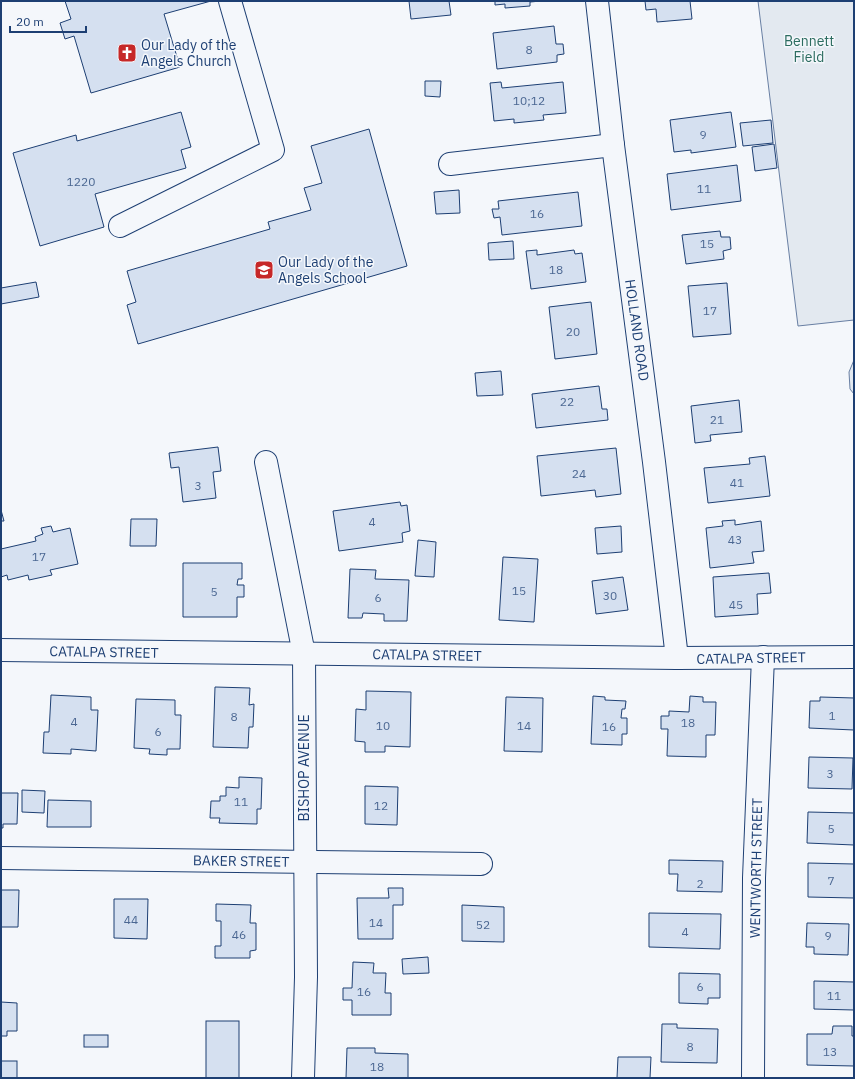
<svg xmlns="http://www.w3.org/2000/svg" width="855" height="1079" viewBox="0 0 855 1079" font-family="'IBM Plex Sans',sans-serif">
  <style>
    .green { fill: #e3e9f0; stroke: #687fa3 }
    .building { fill: #d5e0f0; stroke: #1d3f73 }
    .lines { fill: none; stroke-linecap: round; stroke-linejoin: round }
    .street-casing { stroke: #1d3f73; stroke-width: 24 }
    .street { stroke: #f4f7fb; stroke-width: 22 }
    .labels { text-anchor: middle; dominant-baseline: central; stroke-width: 3; stroke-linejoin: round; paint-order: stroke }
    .number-label { font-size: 12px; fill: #4b6792 }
    .park-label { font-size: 14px; fill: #2c6c60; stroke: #f4f7fb }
    .poi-label { font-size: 14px; fill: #1d3f73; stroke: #f4f7fb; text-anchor: start }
    .street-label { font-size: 14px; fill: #1d3f73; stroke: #f4f7fb }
  </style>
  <rect width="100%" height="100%" fill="#f4f7fb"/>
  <!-- green -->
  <g class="green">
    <path d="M 758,1 L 854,1 L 854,320 L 798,326 Z"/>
    <path d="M 854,360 L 854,394 L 850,389 L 849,372 Z"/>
  </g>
  <!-- building -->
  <g class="building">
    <path d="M 65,1 L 211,1 L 164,14 L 180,67 L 91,93 L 74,36 L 65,39 L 60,23 L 71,19 Z"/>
    <path d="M 409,1 L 449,1 L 451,15 L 411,19 Z"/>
    <path d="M 495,1 L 541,1 L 530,2 L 530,6 L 505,8 L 505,4 L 495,5 Z"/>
    <path d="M 645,1 L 690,1 L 692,19 L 657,22 L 656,9 L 646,10 Z"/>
    <path d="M 554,26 L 556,44 L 563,44 L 564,54 L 557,55 L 557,62 L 497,69 L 493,33 Z"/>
    <path d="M 425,81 L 441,81 L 440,97 L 425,96 Z"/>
    <path d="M 501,82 L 502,88 L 563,82 L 566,113 L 543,115 L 544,120 L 514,123 L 514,119 L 494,121 L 490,83 Z"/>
    <path d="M 181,112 L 191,147 L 181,150 L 186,168 L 95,194 L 104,227 L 40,246 L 13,153 L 76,135 L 77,141 Z"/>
    <path d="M 731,112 L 736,147 L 691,153 L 691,150 L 674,152 L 670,120 Z"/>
    <path d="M 771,120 L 773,143 L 743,146 L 740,123 Z"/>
    <path d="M 369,129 L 407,266 L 138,344 L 127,305 L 136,302 L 127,271 L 270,229 L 268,222 L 311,210 L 304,188 L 322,183 L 311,146 Z"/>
    <path d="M 774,144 L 777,168 L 755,171 L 752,147 Z"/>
    <path d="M 737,165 L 741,201 L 671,210 L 667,174 Z"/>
    <path d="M 459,190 L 460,213 L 436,214 L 434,192 Z"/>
    <path d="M 578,192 L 582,226 L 502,235 L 500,217 L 494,218 L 492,209 L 499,209 L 498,201 Z"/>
    <path d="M 720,231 L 721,237 L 730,237 L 731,249 L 723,251 L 724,259 L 686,264 L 682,235 Z"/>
    <path d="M 513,241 L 514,259 L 489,260 L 488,243 Z"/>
    <path d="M 537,250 L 537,255 L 574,250 L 575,254 L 582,253 L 586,282 L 531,289 L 526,251 Z"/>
    <path d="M 36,282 L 39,297 L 1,304 L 1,288 Z"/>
    <path d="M 727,283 L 731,334 L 693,337 L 688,286 Z"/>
    <path d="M 591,302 L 597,354 L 555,359 L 549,307 Z"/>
    <path d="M 501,371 L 503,395 L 477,396 L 475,373 Z"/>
    <path d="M 599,386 L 602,409 L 607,409 L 608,420 L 536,428 L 532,394 Z"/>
    <path d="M 739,400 L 742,432 L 710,435 L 711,441 L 695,443 L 691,406 Z"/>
    <path d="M 218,447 L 221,471 L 213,472 L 216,498 L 183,502 L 179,467 L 171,468 L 169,453 Z"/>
    <path d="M 616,448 L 621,494 L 596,497 L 595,490 L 541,496 L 537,456 Z"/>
    <path d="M 765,456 L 770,496 L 708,503 L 704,468 L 750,464 L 749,458 Z"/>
    <path d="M 400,502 L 401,506 L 407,505 L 410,531 L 402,533 L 403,542 L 339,551 L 333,511 Z"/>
    <path d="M 1,510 L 4,521 L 1,521 Z"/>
    <path d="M 131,519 L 157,519 L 156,546 L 130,546 Z"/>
    <path d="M 735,520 L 735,525 L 761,521 L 764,551 L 752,552 L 754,563 L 710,568 L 706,528 L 723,526 L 722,521 Z"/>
    <path d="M 51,526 L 53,532 L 70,528 L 78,564 L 50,570 L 52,575 L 29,580 L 28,575 L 8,580 L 7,575 L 1,577 L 1,549 L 36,541 L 35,537 L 43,534 L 41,528 Z"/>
    <path d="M 621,526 L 622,552 L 597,554 L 595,528 Z"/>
    <path d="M 418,540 L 436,542 L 434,577 L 415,576 Z"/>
    <path d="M 503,557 L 538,559 L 534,622 L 499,620 Z"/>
    <path d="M 183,563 L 242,563 L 242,579 L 238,579 L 237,585 L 244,585 L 244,597 L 237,597 L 237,617 L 183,617 Z"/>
    <path d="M 350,569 L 376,570 L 375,579 L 409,580 L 407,621 L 384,621 L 384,614 L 363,613 L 362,618 L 348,618 Z"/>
    <path d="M 769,573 L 771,593 L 757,594 L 758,614 L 715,617 L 713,577 Z"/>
    <path d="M 623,577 L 628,610 L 596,614 L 592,581 Z"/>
    <path d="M 215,687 L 250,688 L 249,705 L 254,704 L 253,727 L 249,727 L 248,748 L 213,747 Z"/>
    <path d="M 366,691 L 411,692 L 410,747 L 385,746 L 385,752 L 365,752 L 365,742 L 355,741 L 356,709 L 366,710 Z"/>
    <path d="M 51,695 L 91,697 L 91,710 L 98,710 L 96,751 L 71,749 L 71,754 L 43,753 L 44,732 L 49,732 Z"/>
    <path d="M 593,696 L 605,697 L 605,700 L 626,701 L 625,709 L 622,709 L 621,718 L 627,718 L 627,734 L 622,734 L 622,745 L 591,744 Z"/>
    <path d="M 690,696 L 703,697 L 703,702 L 716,702 L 715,735 L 706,735 L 706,757 L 667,756 L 668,729 L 661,729 L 661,716 L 669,716 L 669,711 L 689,712 Z"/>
    <path d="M 506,697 L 543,698 L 542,752 L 504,751 Z"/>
    <path d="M 820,697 L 854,698 L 854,730 L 809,728 L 810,701 L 820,701 Z"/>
    <path d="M 136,699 L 175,700 L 175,715 L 181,715 L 180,749 L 167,749 L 167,755 L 149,754 L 150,749 L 134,748 Z"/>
    <path d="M 809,757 L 853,758 L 852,789 L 808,788 Z"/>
    <path d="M 239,777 L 262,778 L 261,809 L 257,809 L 257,824 L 219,823 L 220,818 L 210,818 L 211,801 L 220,801 L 220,796 L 226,796 L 226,787 L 239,788 Z"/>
    <path d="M 365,786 L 398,787 L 397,825 L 365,824 Z"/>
    <path d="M 22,790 L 45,791 L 44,813 L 22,812 Z"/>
    <path d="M 1,793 L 18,793 L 17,824 L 3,824 L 3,828 L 1,828 Z"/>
    <path d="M 48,800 L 91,801 L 91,827 L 47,827 Z"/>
    <path d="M 808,812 L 854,813 L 854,845 L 807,843 Z"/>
    <path d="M 669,860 L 723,861 L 722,892 L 677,891 L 678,874 L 669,874 Z"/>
    <path d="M 808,863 L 854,864 L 854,898 L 808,897 Z"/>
    <path d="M 388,888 L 403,888 L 403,905 L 393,905 L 393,939 L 358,939 L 357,898 L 389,898 Z"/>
    <path d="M 1,890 L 19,890 L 18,927 L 1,927 Z"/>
    <path d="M 114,899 L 148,899 L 147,939 L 114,938 Z"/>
    <path d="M 216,904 L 251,905 L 250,923 L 256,923 L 256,950 L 250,951 L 250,958 L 215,958 L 215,946 L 221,946 L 221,921 L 216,921 Z"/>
    <path d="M 462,905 L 504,907 L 504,942 L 462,941 Z"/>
    <path d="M 649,913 L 721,914 L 720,949 L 649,947 Z"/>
    <path d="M 807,923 L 849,924 L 848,955 L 814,954 L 814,947 L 806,947 Z"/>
    <path d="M 428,957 L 429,973 L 403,974 L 402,959 Z"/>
    <path d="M 353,962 L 374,963 L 373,973 L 386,973 L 385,993 L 391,993 L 391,1015 L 352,1015 L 352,1000 L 343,1000 L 343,988 L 352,988 Z"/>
    <path d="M 679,973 L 720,974 L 720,998 L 708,998 L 708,1004 L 679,1003 Z"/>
    <path d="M 814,981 L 854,982 L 854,1010 L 814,1009 Z"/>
    <path d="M 1,1002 L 17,1003 L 17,1031 L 7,1031 L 7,1036 L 1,1036 Z"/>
    <rect x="206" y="1021" width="33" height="57"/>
    <path d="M 662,1024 L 677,1024 L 677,1028 L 718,1029 L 717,1063 L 661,1062 Z"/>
    <path d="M 833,1026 L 852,1026 L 852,1036 L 854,1036 L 854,1066 L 807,1065 L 807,1034 L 832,1034 Z"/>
    <rect x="84" y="1035" width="24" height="12"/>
    <path d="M 347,1048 L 375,1048 L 375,1053 L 408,1054 L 408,1078 L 346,1078 Z"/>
    <path d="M 618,1057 L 651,1057 L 650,1078 L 617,1078 Z"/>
    <rect x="1" y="1061" width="16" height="17"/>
  </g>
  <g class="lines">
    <defs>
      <g id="street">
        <path d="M 597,1 L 613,145 L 654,462 L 677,658"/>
        <path d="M 450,164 L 613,145"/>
        <path d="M 120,226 L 273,150 L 230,1"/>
        <path d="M 266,462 L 304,654 L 306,977 L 303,1078"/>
        <path d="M 1,650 L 677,658 L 854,657"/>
        <path d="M 1,858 L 481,864"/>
        <path d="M 753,1078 L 754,878 L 763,657"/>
      </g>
    </defs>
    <!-- street casing -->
    <use href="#street" class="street-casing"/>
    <!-- street -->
    <use href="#street" class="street"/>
  </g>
  <!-- icons -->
  <defs>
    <symbol id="church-square" viewBox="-11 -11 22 22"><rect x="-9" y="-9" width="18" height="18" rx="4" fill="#c62828" stroke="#f4f7fb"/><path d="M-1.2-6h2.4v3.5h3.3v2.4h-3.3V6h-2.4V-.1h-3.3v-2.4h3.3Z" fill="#fff"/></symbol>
    <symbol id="school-square" viewBox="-11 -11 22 22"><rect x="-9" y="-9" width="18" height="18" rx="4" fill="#c62828" stroke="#f4f7fb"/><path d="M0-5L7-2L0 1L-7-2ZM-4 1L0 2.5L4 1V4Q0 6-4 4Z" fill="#fff"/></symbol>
  </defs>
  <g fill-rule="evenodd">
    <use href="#church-square" x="116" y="42" width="22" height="22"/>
    <use href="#school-square" x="253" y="259" width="22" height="22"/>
  </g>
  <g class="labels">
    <!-- number labels -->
    <g class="number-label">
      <text x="529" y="49">8</text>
      <text x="529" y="100">10;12</text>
      <text x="703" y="134">9</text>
      <text x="81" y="181">1220</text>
      <text x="704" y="188">11</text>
      <text x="537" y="213">16</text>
      <text x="707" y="243">15</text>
      <text x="556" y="269">18</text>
      <text x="710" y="310">17</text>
      <text x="573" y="331">20</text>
      <text x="567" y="401">22</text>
      <text x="717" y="419">21</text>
      <text x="579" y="473">24</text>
      <text x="737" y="482">41</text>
      <text x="198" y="485">3</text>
      <text x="372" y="521">4</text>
      <text x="735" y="539">43</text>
      <text x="39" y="556">17</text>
      <text x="519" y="590">15</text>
      <text x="214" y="591">5</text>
      <text x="610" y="595">30</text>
      <text x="378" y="597">6</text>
      <text x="736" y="604">45</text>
      <text x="832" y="715">1</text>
      <text x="234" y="716">8</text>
      <text x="74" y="721">4</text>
      <text x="688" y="722">18</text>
      <text x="383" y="725">10</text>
      <text x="524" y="725">14</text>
      <text x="609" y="726">16</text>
      <text x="158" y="731">6</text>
      <text x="830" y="773">3</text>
      <text x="241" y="801">11</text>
      <text x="381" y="805">12</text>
      <text x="831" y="828">5</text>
      <text x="831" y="880">7</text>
      <text x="700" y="883">2</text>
      <text x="131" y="919">44</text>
      <text x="376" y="922">14</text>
      <text x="483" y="924">52</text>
      <text x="685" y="931">4</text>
      <text x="239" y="934">46</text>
      <text x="828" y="935">9</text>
      <text x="700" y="986">6</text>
      <text x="364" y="991">16</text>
      <text x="834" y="995">11</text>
      <text x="690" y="1046">8</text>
      <text x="830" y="1051">13</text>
      <text x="377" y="1066">18</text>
    </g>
    <!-- park labels -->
    <g class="park-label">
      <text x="809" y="41">Bennett<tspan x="809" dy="16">Field</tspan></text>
    </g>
    <!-- poi labels -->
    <g class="poi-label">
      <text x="141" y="45">Our Lady of the<tspan x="141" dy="16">Angels Church</tspan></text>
      <text x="278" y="262">Our Lady of the<tspan x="278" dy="16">Angels School</tspan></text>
    </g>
    <!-- street labels -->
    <g class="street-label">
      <text transform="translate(637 330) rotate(82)">HOLLAND ROAD</text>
      <text transform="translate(104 652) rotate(1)">CATALPA STREET</text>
      <text transform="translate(427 655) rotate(1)">CATALPA STREET</text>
      <text transform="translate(751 658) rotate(-1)">CATALPA STREET</text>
      <text transform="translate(304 768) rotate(-90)">BISHOP AVENUE</text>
      <text transform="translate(241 861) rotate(1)">BAKER STREET</text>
      <text transform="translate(756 868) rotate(-89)">WENTWORTH STREET</text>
    </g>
  </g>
  <!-- border -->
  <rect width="855" height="1079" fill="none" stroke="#1d3f73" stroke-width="4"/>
  <!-- scale -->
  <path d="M10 26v6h76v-6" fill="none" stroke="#1d3f73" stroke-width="2"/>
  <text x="16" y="26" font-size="12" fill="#1d3f73" stroke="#f4f7fb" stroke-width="3" paint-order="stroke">20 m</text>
</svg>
